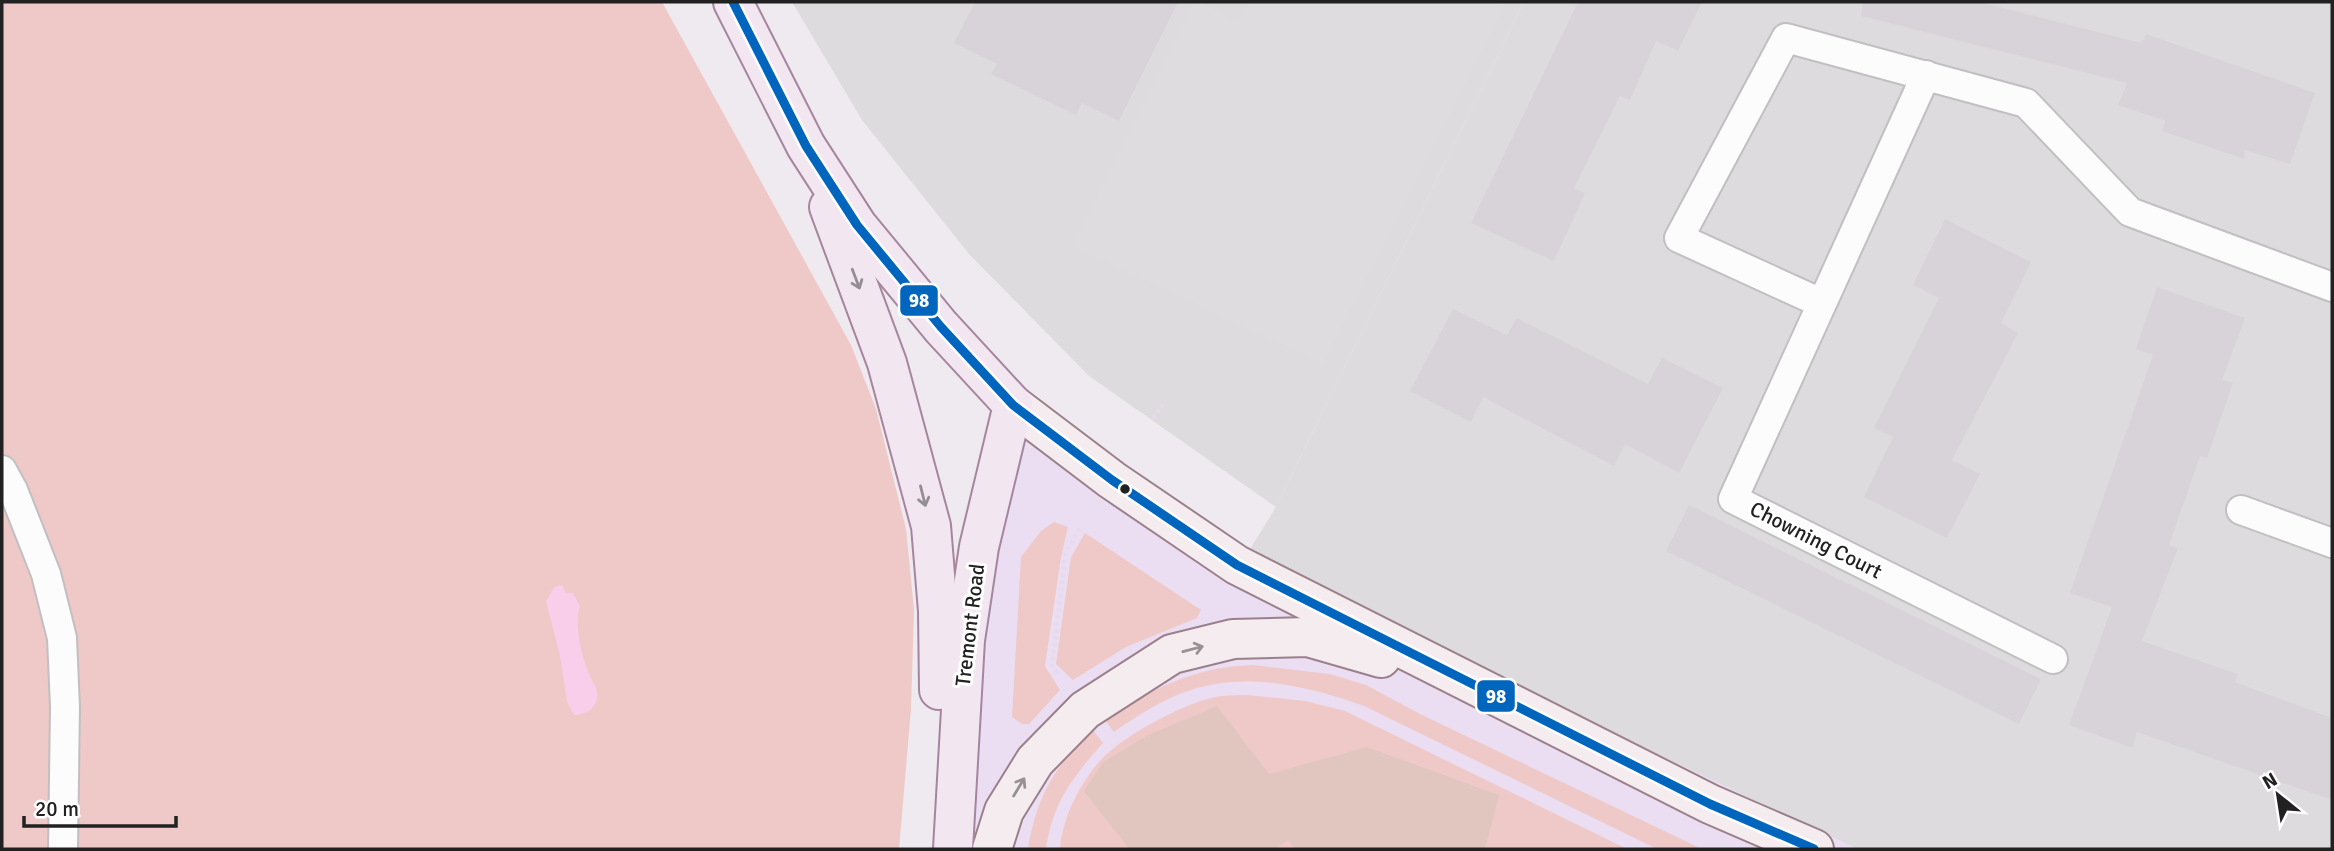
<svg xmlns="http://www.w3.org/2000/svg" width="2334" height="851" viewBox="0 0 2334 851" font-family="Signika,sans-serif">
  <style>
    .residential { fill: #dedbde }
    .commercial { fill: #ebdef2 }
    .religious { fill: #dddbdd }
    .grass { fill: #efc9c8 }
    .forest { fill: #e1c6bf }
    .sand { fill: #f8ceea }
    .parking { fill: #dedcde }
    .building { fill: #d8d3d8 }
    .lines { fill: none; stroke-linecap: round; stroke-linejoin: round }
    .lane-casing { stroke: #c1bfc1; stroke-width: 32 }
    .secondary-casing { stroke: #9b808b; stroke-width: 42 }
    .primary-casing { stroke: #a6859f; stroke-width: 42 }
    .path { stroke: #e6daec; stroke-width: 4.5; stroke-dasharray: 3.5 3.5; stroke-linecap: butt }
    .lane { stroke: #fdfcfd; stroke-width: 28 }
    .secondary { stroke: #f5ecf0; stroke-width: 38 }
    .primary { stroke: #f2e6f1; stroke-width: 38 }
    .bus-1-casing { stroke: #fff; stroke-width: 14 }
    .bus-1 { stroke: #0065bd; stroke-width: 9 }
    .oneway { stroke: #948d93 }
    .oneway2 { stroke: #969193 }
    .bus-dot { fill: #212121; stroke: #fff; stroke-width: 2.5 }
    .labels { text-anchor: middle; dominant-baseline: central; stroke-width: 6; stroke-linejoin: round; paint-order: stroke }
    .street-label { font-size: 21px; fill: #212121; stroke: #fff }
    .line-badge { stroke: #fff; stroke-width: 2.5 }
    .badge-label { font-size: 19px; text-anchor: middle; font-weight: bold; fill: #fff }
  </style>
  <rect width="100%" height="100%" fill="#efeaef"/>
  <!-- residential -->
  <path class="residential" d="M 1524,2 L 2332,2 L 2332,849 L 1857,849 L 1369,617 L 1250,549 L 1276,507 Z"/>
  <!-- commercial -->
  <path class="commercial" d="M 1013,405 L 1250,549 L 1369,617 L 1857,849 L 953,849 Z"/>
  <!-- religious -->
  <path class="religious" d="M 792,2 L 1524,2 L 1276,507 L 1089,376 L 969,254 L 862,120 Z"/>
  <!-- grass -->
  <g class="grass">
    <path d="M 2,2 L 662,2 L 851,345 L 876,409 L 906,529 L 914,610 L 911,709 L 899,849 L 2,849 Z"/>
    <path d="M 1054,522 L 1068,527 L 1061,557 L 1045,666 L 1060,690 L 1029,724 L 1022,724 L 1012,717 L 1021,557 L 1041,531 Z"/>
    <path d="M 1085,533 L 1201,610 L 1197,618 L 1126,647 L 1073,680 L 1056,664 L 1071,557 Z"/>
    <path d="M 1254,665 L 1330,674 L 1366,685 L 1420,714 L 1702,849 L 1657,849 L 1364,706 C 1317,689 1265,676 1216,684 C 1179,689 1144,711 1114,732 L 1105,720 C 1152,688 1197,666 1254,665 Z"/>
    <path d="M 1248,695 L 1305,701 L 1345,711 L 1627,849 L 1060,849 C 1062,819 1079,785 1099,762 C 1120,737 1189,700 1221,696 C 1230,695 1239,695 1248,695 Z"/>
    <path d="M 1093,730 L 1103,743 C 1072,778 1053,802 1046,849 L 1028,849 C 1036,798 1055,765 1093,730 Z"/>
  </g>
  <!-- forest -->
  <path class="forest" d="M 1217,706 L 1269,774 L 1367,747 L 1499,795 L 1485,849 L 1295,849 L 1288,840 L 1275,849 L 1129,849 L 1084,791 L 1103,762 L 1146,736 Z"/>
  <!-- sand -->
  <path class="sand" d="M 562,585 L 566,593 L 573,593 L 580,606 C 574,623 581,653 588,671 C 590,678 595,684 597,691 C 600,706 587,715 574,715 L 567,702 L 560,656 L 546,601 L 554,587 Z"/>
  <!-- parking -->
  <path class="parking" d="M 1194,2 L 1201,2 L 1238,22 L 1249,2 L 1506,2 L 1324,364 L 1073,246 Z"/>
  <!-- building -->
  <g class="building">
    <path d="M 975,2 L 1178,2 L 1119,121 L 1082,103 L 1076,115 L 991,74 L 997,64 L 954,43 Z"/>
    <path d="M 1573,2 L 1702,2 L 1678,51 L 1656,41 L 1630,100 L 1620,96 L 1574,188 L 1585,193 L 1554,261 L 1471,223 L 1577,4 Z"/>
    <path d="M 1863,2 L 1980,2 L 2142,43 L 2146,34 L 2315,93 L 2290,164 L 2245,150 L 2244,159 L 2162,131 L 2166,121 L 2118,105 L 2127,83 L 1861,16 Z"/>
    <path d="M 1945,219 L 2031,262 L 2001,323 L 2018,333 L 1952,460 L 1980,474 L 1947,538 L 1864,497 L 1893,437 L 1874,428 L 1939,298 L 1913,285 Z"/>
    <path d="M 2157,287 L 2245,318 L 2222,380 L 2233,383 L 2207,458 L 2200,456 L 2169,545 L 2178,548 L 2142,641 L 2238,674 L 2235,682 L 2332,718 L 2332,800 L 2137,732 L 2133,748 L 2069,725 L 2112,607 L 2070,593 L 2153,355 L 2136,349 Z"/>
    <path d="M 1453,309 L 1507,335 L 1517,318 L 1648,384 L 1662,358 L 1723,388 L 1679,473 L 1625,444 L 1614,466 L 1483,397 L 1471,422 L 1410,391 Z"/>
    <path d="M 1689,505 L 2041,679 L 2019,724 L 1666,551 Z"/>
  </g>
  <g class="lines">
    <defs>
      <g id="lane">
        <path d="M 1926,75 L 1733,499 L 2053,659"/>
        <path d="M 1821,303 L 1679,238 L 1786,38 L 2026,103 L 2130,212 L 2332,287"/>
        <path d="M 2,470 L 13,490 L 46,574 L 62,638 L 65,707 L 63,849"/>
        <path d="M 2241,510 L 2332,543"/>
      </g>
      <g id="secondary">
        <path d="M 1013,405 L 1112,480 L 1237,565 L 1710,804 L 1814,849"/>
        <path d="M 992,849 L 1004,811 L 1035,761 L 1085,710 L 1172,654 L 1233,639 L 1308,637 L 1381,658"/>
      </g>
      <g id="primary">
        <path d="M 733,2 L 806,146 L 857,225 L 941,327 L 1013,405 L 979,547 L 965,640 L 953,849"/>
        <path d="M 829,207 L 887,363 L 931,526 L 938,611 L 939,690"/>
      </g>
    </defs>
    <!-- lane casing -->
    <use href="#lane" class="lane-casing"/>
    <!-- secondary casing -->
    <use href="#secondary" class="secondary-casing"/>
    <!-- primary casing -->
    <use href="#primary" class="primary-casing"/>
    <!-- path -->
    <g class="path">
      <path d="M 1153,418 L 1163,404"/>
      <path d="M 1057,673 L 1052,665 L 1066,551 L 1082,526"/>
    </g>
    <!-- lane -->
    <use href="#lane" class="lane"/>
    <!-- secondary -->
    <use href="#secondary" class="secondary"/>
    <!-- primary -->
    <use href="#primary" class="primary"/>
    <defs>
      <path id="bus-1" d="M 733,2 L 806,146 L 857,225 L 941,327 L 1013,405 L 1112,480 L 1237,565 L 1710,804 L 1814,849"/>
    </defs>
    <!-- bus-1 casing -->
    <use href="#bus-1" class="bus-1-casing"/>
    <!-- bus-1 -->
    <use href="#bus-1" class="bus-1"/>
  </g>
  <!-- one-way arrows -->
  <defs><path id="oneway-shaft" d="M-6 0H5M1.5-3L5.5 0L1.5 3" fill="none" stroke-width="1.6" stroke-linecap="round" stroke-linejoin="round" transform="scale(1.75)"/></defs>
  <g class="oneway">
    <use href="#oneway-shaft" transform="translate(856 279) rotate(69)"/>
    <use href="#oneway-shaft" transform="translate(923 496) rotate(76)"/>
  </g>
  <g class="oneway2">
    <use href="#oneway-shaft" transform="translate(1193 649) rotate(-15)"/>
    <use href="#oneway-shaft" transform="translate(1019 787) rotate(-59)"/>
  </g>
  <!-- markers -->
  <circle class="bus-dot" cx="1125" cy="489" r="6"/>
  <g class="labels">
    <!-- street labels -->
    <g class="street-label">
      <text transform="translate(1816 540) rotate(27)">Chowning Court</text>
      <text transform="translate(970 625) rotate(-83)">Tremont Road</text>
    </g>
  </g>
  <g class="line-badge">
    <rect x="899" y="284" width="40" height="33" rx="7" fill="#0065bd"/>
    <rect x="1476" y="679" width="40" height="34" rx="7" fill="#0065bd"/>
  </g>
  <g class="badge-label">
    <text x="919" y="307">98</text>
    <text x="1496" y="703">98</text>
  </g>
  <!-- border -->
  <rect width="2334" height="851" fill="none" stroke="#212121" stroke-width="7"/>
  <!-- north arrow -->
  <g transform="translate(2278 795) rotate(330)" stroke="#ffffff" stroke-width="5" paint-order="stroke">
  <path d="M0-5L12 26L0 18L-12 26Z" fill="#212121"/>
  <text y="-10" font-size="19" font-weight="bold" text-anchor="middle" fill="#212121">N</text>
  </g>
  <!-- scale -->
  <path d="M24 816v10h152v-10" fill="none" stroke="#212121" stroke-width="3.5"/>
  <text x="35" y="816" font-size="21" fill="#212121" stroke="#ffffff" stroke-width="5" paint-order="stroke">20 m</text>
</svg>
